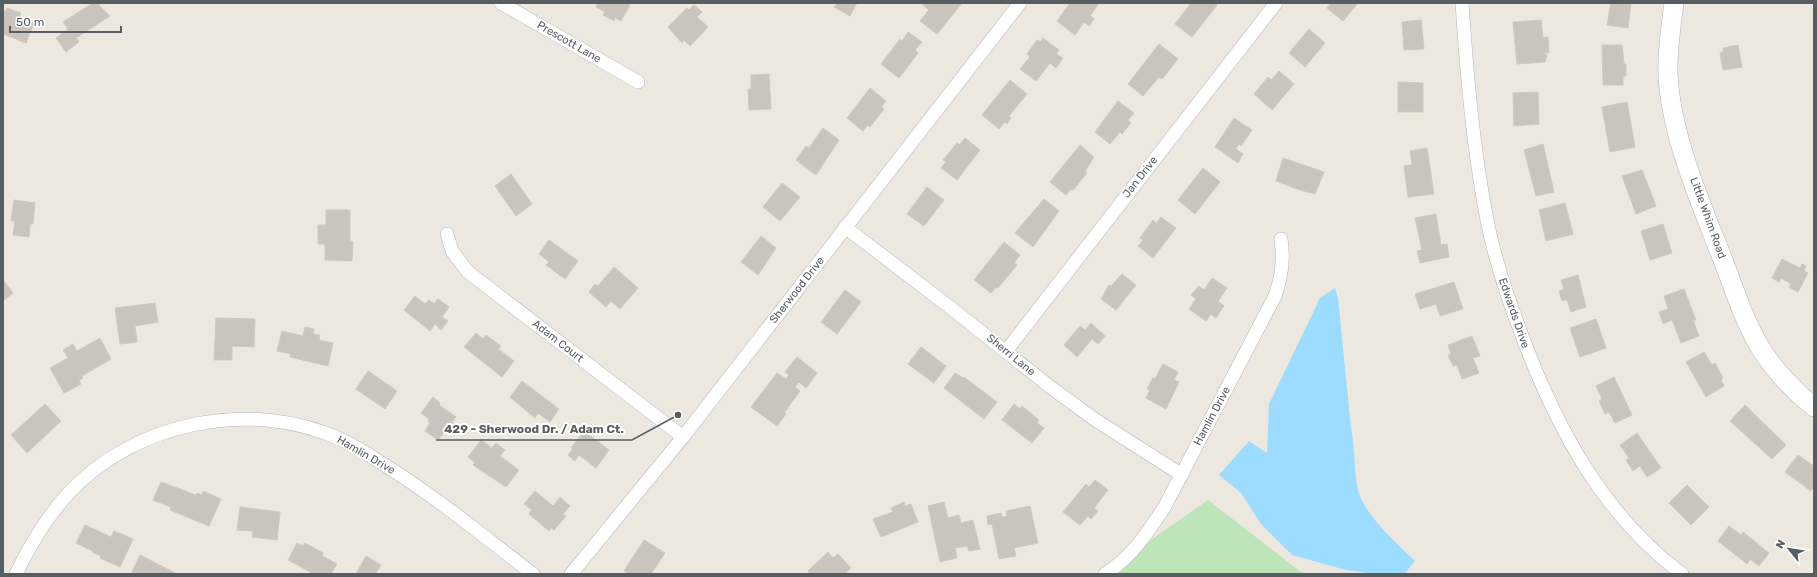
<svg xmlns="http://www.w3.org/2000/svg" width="1817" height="577" viewBox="0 0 1817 577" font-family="Rubik,sans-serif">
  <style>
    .green { fill: #bee5ba }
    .water { fill: #9cddff }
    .building { fill: #c9c5be; stroke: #d1c9be }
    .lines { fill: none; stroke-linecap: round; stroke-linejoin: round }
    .street-casing { stroke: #b2b7bb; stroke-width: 14 }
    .secondary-casing { stroke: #b3b8bd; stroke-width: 20 }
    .street { stroke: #fff; stroke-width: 13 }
    .secondary { stroke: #fff; stroke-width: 19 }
    .labels { text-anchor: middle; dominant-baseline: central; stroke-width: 4; stroke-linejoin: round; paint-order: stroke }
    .street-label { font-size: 11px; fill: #585d61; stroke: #fff }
    .leader { fill: none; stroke: #585d61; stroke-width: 1.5 }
    .callout-dot { fill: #585d61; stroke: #fff; stroke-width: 1.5 }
    .callout-label { font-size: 12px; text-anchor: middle; font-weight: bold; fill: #585d61; stroke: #fff; stroke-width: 4; stroke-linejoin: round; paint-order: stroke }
  </style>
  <rect width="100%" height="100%" fill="#ece8df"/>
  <!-- green -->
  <path class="green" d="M 1208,500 L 1301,572 L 1310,574 L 1102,574 Z"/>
  <!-- water -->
  <path class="water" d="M 1335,288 L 1338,298 L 1351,428 C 1355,448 1354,467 1357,486 C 1362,514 1396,542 1415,561 L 1404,574 L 1375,574 L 1346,570 L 1292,555 L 1261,524 L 1241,493 L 1219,475 L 1249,441 L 1267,453 L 1269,404 L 1320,298 Z"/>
  <!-- building -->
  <g class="building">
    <path d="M 93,3 L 97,3 L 110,16 L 76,38 L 79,42 L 66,52 L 56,38 L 68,29 L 63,22 Z"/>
    <path d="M 598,3 L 626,3 L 630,5 L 621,21 L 615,18 L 614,21 L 603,15 L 605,12 L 596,7 Z"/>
    <path d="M 837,3 L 857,3 L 850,16 L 834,7 Z"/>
    <path d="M 962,3 L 937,34 L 920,21 L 929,10 L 921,3 Z"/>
    <path d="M 1070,3 L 1099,3 L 1090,16 L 1094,19 L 1089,26 L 1084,22 L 1075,35 L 1057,21 Z"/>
    <path d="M 1191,3 L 1215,3 L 1217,5 L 1192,37 L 1175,24 Z"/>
    <path d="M 1331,3 L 1358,3 L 1343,21 L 1327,8 Z"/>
    <path d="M 1611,3 L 1631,3 L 1628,28 L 1607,25 Z"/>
    <path d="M 694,5 L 702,12 L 697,17 L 708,27 L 690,46 L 684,40 L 682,43 L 668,27 L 687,8 L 689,10 Z"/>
    <path d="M 7,8 L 21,13 L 19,17 L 34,23 L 26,43 L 3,34 L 3,11 L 5,12 Z"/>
    <path d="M 1421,20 L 1424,49 L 1404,50 L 1402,22 Z"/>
    <path d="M 1541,20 L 1543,38 L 1548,37 L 1549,53 L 1544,53 L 1547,55 L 1546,59 L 1545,62 L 1517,64 L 1513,22 Z"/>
    <path d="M 1309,29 L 1325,43 L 1305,67 L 1289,53 Z"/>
    <path d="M 908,32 L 922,42 L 915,50 L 918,53 L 899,78 L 881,64 L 900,39 L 902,41 Z"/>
    <path d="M 1043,38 L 1059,50 L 1056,54 L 1063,58 L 1056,68 L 1050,63 L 1036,81 L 1020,69 L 1030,57 L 1027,54 L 1037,40 L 1041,42 Z"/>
    <path d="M 1159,44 L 1178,59 L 1162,79 L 1159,77 L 1143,96 L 1128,84 Z"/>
    <path d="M 1602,45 L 1622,45 L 1624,64 L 1626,64 L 1626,76 L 1623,76 L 1623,85 L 1603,85 Z"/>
    <path d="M 1738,45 L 1742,67 L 1723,70 L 1720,53 L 1723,52 L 1723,48 Z"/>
    <path d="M 1279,71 L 1294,84 L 1272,110 L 1254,94 L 1268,77 L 1271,80 Z"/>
    <path d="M 769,74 L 771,109 L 749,110 L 748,89 L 751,89 L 751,75 Z"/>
    <path d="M 1010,80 L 1027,94 L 1009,116 L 1011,118 L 1007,124 L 1005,122 L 999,129 L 982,115 Z"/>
    <path d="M 1398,82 L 1423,83 L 1423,112 L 1398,112 Z"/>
    <path d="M 870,88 L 886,101 L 881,107 L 884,109 L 870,127 L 868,125 L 863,131 L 847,118 Z"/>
    <path d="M 1538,92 L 1539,124 L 1514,126 L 1513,93 Z"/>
    <path d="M 1118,101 L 1134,113 L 1128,120 L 1131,123 L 1122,134 L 1120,132 L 1110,144 L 1095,132 Z"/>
    <path d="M 1627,102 L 1635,147 L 1610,152 L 1602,107 Z"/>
    <path d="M 1234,118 L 1252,130 L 1241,146 L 1239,144 L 1236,149 L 1243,154 L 1238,163 L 1215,147 Z"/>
    <path d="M 823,128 L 839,140 L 816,175 L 796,160 L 806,146 L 809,148 Z"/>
    <path d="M 965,138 L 980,150 L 957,180 L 941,168 L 946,162 L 943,160 L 957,143 L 959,145 Z"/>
    <path d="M 1543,144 L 1554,192 L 1536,196 L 1524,150 Z"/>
    <path d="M 1080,145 L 1094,157 L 1085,171 L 1087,173 L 1073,190 L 1071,189 L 1066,195 L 1050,182 Z"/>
    <path d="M 1427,148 L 1434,194 L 1408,197 L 1404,166 L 1412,165 L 1410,151 Z"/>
    <path d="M 1283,158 L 1324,172 L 1315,194 L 1300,190 L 1276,181 Z"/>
    <path d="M 1203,168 L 1220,182 L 1195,214 L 1178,200 Z"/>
    <path d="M 1642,170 L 1656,206 L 1636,214 L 1622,176 Z"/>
    <path d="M 511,174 L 532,204 L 516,216 L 495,186 Z"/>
    <path d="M 782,183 L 800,197 L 780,221 L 763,207 Z"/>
    <path d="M 927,187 L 944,200 L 924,226 L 907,214 Z"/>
    <path d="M 1044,199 L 1059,211 L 1033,247 L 1015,233 Z"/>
    <path d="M 14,200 L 35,203 L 33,224 L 30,224 L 29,237 L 13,235 L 15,221 L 11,221 Z"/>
    <path d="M 1565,203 L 1573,234 L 1546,241 L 1539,210 Z"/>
    <path d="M 326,210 L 350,210 L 350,241 L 353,242 L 352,261 L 325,260 L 325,244 L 318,244 L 318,225 L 326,225 Z"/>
    <path d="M 1436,214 L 1441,245 L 1447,244 L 1449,257 L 1420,263 L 1417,251 L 1422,250 L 1415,218 Z"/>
    <path d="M 1161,217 L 1176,228 L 1153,258 L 1138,246 L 1143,240 L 1140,238 L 1153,220 L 1156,223 Z"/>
    <path d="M 1663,224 L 1672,253 L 1650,260 L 1641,231 Z"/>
    <path d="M 761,236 L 776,248 L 758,275 L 741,262 Z"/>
    <path d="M 549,240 L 578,261 L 565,279 L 546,265 L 549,262 L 539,254 Z"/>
    <path d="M 1004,242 L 1020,255 L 1014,263 L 1017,265 L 998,288 L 996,287 L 991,293 L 974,280 Z"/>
    <path d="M 1782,259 L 1800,268 L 1802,264 L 1806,266 L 1804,271 L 1808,273 L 1798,292 L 1789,287 L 1791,284 L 1781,278 L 1779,282 L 1772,278 Z"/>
    <path d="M 614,267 L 638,288 L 620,309 L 611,301 L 606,307 L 589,292 L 595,284 L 598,286 Z"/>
    <path d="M 1122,274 L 1136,285 L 1116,310 L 1101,299 L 1109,285 L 1111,286 Z"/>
    <path d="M 1578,275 L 1586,307 L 1571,312 L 1567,300 L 1562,301 L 1559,291 L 1564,289 L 1561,280 Z"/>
    <path d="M 1212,278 L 1227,288 L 1218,301 L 1224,306 L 1216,318 L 1211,314 L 1206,321 L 1189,309 L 1196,299 L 1191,295 L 1199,286 L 1204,290 Z"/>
    <path d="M 3,280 L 13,293 L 3,301 Z"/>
    <path d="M 1454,282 L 1463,309 L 1440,316 L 1436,304 L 1420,309 L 1415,294 Z"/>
    <path d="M 1684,289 L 1696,320 L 1693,320 L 1699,336 L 1681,343 L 1672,320 L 1663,324 L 1659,312 L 1668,309 L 1664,296 Z"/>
    <path d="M 845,290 L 861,302 L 837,334 L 821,322 Z"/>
    <path d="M 415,296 L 425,304 L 429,300 L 434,304 L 438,299 L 449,307 L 442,317 L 448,321 L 441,330 L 435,324 L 430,331 L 404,310 Z"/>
    <path d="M 155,303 L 158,322 L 135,326 L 137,342 L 120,344 L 115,308 Z"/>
    <path d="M 216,318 L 255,319 L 254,347 L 232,346 L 232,360 L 214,360 Z"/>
    <path d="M 1596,319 L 1606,348 L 1580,357 L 1570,328 Z"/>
    <path d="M 1091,323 L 1105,336 L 1098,344 L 1092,339 L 1077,357 L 1064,345 L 1080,326 L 1085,330 Z"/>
    <path d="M 305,327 L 314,329 L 313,334 L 320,335 L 319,340 L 333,343 L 328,366 L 290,357 L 291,354 L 277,351 L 282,331 L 303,336 Z"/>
    <path d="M 476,333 L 483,339 L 486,335 L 501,346 L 498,349 L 514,361 L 502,377 L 464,347 Z"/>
    <path d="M 1472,336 L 1480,356 L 1473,358 L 1479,373 L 1462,379 L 1457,365 L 1453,366 L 1448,355 L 1451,354 L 1448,345 Z"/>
    <path d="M 100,338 L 111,359 L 82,376 L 83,378 L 79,380 L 81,384 L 64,393 L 50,368 L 68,358 L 63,350 L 73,344 L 77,351 Z"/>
    <path d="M 921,347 L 946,366 L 934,383 L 908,364 Z"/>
    <path d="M 1704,352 L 1712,365 L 1715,363 L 1723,378 L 1721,380 L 1724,386 L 1706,397 L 1686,362 Z"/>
    <path d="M 797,357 L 817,373 L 806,388 L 799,382 L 795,387 L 800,391 L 784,413 L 786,414 L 777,426 L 751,407 L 777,373 L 786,379 L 789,375 L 785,372 Z"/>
    <path d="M 1163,364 L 1178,372 L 1174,380 L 1179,382 L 1166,409 L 1146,398 L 1150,390 L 1147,389 L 1153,378 L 1155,379 Z"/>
    <path d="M 368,371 L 397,391 L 385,409 L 356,389 Z"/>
    <path d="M 955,373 L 963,378 L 964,377 L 997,402 L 984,419 L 944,388 Z"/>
    <path d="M 1614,377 L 1632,415 L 1615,423 L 1609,412 L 1605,414 L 1599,401 L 1602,399 L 1596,386 Z"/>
    <path d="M 522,381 L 559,409 L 550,422 L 538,413 L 535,418 L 510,397 Z"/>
    <path d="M 433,397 L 440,403 L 439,405 L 456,417 L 452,422 L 457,425 L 451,433 L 446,430 L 438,440 L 425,431 L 430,423 L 428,422 L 429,419 L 421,413 Z"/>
    <path d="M 45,404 L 61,421 L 27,453 L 11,435 Z"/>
    <path d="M 1014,404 L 1020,409 L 1022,406 L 1039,420 L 1037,423 L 1044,428 L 1032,443 L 1002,420 Z"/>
    <path d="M 1745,405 L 1786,445 L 1772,459 L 1730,421 Z"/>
    <path d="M 584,431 L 609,450 L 596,468 L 579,455 L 575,461 L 568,455 L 573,449 L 571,448 Z"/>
    <path d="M 1637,433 L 1661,468 L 1647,477 L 1640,466 L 1633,471 L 1626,460 L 1629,458 L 1620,445 Z"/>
    <path d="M 481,440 L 492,448 L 496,443 L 505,450 L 500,456 L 519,470 L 506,487 L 473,465 L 475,463 L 468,457 Z"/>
    <path d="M 1798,455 L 1814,466 L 1814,487 L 1811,491 L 1785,472 Z"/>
    <path d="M 1095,480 L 1108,490 L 1094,508 L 1098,511 L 1091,519 L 1088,516 L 1080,525 L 1063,512 L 1086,484 L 1089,487 Z"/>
    <path d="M 161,482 L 196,495 L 197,493 L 202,495 L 203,491 L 221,499 L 209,526 L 170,510 L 171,507 L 153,500 Z"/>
    <path d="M 1687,485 L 1709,507 L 1691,525 L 1669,503 Z"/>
    <path d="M 535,491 L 553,506 L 560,497 L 570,506 L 563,514 L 566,516 L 554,530 L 551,528 L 549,531 L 529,514 L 532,510 L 524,504 Z"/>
    <path d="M 904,502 L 905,506 L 911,504 L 918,522 L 881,537 L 873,519 L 893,512 L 891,508 Z"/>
    <path d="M 944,502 L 948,518 L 959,515 L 961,523 L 973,520 L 980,549 L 969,551 L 967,546 L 955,548 L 957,558 L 940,562 L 928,506 Z"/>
    <path d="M 1030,506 L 1038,543 L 1014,548 L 1016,556 L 999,559 L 992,524 L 988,525 L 987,516 L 1001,513 L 1002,517 L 1007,516 L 1006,511 Z"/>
    <path d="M 240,507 L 280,512 L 277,540 L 252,537 L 253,531 L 237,530 Z"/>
    <path d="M 85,525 L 111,537 L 114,531 L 133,539 L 120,567 L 100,558 L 101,556 L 92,552 L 93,551 L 76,543 Z"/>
    <path d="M 1729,526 L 1741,535 L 1743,532 L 1769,553 L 1759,566 L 1750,559 L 1747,564 L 1718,541 Z"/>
    <path d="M 644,540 L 665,553 L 651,574 L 629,574 L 624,571 Z"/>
    <path d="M 297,543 L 303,546 L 305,543 L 323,553 L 322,556 L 337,564 L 331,574 L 314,574 L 288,560 Z"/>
    <path d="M 828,552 L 833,558 L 838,554 L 851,568 L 845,574 L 810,574 L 808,571 Z"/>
    <path d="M 140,555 L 177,574 L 136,574 L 132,572 Z"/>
    <path d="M 366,556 L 381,565 L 376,573 L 378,574 L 356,574 Z"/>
  </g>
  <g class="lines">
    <defs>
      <g id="street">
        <path d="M 501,3 L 638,82"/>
        <path d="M 1462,3 C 1467,76 1473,148 1487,220 C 1495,262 1509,302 1524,341 C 1558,430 1604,516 1682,574"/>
        <path d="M 845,227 L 951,308 L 1049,386 L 1094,419 L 1182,475"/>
        <path d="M 447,234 L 452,251 L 468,272 L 683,437"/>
        <path d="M 1006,351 L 1276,3"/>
        <path d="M 16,574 C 30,545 45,519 67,495 C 134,421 253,398 342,440 C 360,448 375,459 391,469 C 441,501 486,538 533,574"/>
        <path d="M 571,574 L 683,437 L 1020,3"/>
        <path d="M 1105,574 C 1132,557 1148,532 1165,506 L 1275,296 C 1282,277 1284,259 1281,239"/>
      </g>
      <path id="secondary" d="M 1674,3 C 1671,27 1667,51 1668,75 C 1671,136 1701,204 1723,260 C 1735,291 1745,324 1763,352 C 1777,373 1794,391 1814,407"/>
    </defs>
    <!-- street casing -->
    <use href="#street" class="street-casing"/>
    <!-- secondary casing -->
    <use href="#secondary" class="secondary-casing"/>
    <!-- street -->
    <use href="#street" class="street"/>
    <!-- secondary -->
    <use href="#secondary" class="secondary"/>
  </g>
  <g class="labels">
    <!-- street labels -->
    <g class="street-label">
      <text transform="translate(569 42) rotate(30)">Prescott Lane</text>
      <text transform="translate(1140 177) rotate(-52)">Jan Drive</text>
      <text transform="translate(1708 218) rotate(70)">Little Whim Road</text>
      <text transform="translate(797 290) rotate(-52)">Sherwood Drive</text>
      <text transform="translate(1514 313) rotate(71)">Edwards Drive</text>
      <text transform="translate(558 341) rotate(38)">Adam Court</text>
      <text transform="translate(1011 355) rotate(39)">Sherri Lane</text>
      <text transform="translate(1212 416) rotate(-62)">Hamlin Drive</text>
      <text transform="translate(366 455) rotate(30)">Hamlin Drive</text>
    </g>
  </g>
  <!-- callouts -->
  <path class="leader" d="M678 415L632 440H436"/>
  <circle class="callout-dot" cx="678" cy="415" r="4"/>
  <g class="callout-label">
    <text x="534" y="433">429 - Sherwood Dr. / Adam Ct.</text>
  </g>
  <!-- border -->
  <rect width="1817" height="577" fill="none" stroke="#585d61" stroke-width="8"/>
  <!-- north arrow -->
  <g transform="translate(1789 549) rotate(300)" stroke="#ffffff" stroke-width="3" paint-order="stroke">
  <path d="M0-3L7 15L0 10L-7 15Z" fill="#585d61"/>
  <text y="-6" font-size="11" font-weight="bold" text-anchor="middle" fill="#585d61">N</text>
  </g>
  <!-- scale -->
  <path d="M10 26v6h111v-6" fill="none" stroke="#585d61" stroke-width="2"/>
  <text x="16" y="26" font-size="12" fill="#585d61" stroke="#ffffff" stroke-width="3" paint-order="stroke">50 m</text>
</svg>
